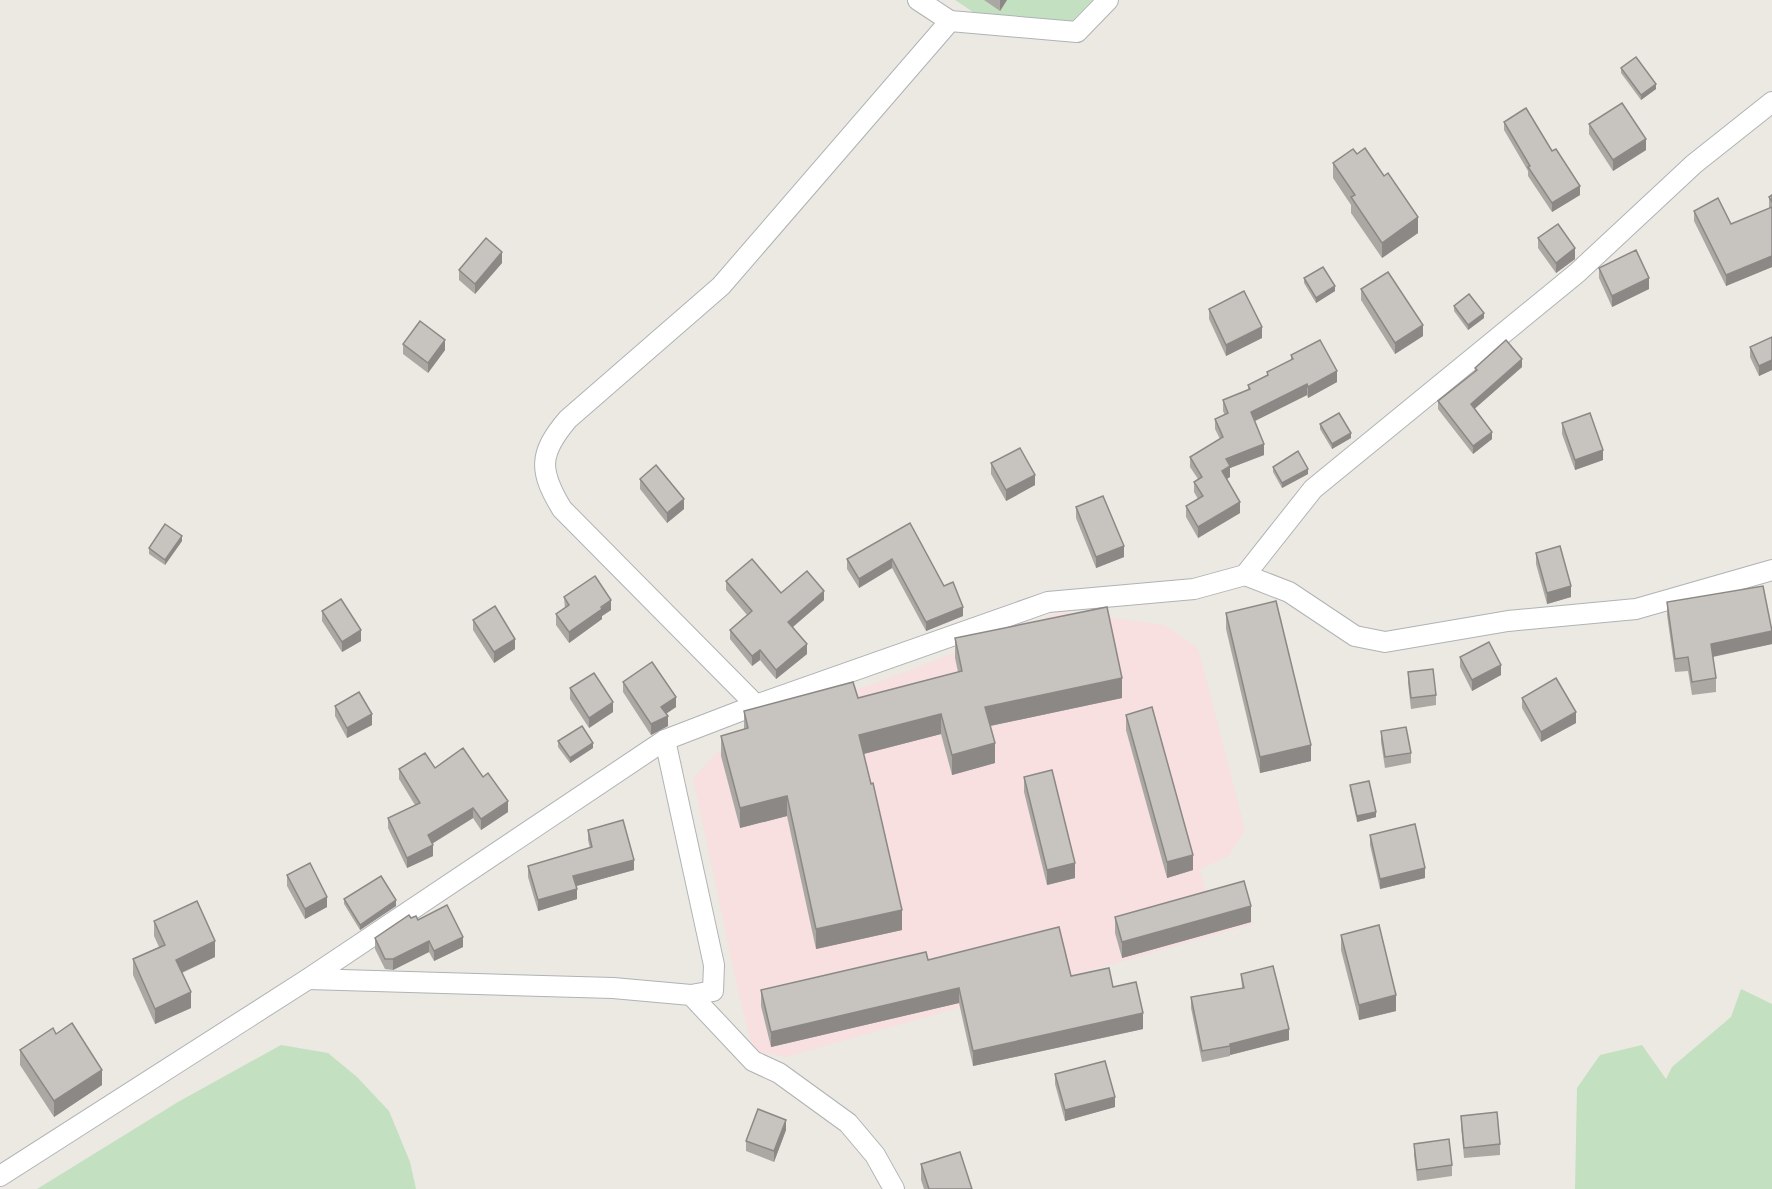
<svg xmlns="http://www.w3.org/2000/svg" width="1772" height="1189" viewBox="0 0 1772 1189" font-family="'Golos Text',sans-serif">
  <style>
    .medical { fill: #f7e0df }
    .green { fill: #c3e0c1 }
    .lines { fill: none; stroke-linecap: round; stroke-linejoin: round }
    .minor-casing { stroke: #afb3b6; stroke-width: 22 }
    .minor { stroke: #fff; stroke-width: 20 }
    .wall { fill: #aba8a4 }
    .shaded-wall { fill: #8b8886 }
    .building { fill: #c7c3bf; stroke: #8b8886; stroke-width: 1.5 }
  </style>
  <rect width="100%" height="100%" fill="#ebe9e2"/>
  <!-- medical -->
  <path class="medical" d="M 1062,611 L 1165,625 L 1198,648 L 1245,829 L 1229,856 L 1200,869 L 1207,898 L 1246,891 L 1253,924 L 786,1057 L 753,1051 L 737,986 L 693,778 L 740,730 L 884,680 Z"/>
  <!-- green -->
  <g class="green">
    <path d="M 955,0 L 1092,0 L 1072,21 L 976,14 Z"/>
    <path d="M 1741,989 L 1772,1004 L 1772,1189 L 1575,1189 L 1577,1088 L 1600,1055 L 1642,1045 L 1666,1079 L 1672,1067 L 1731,1017 Z"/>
    <path d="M 281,1045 L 328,1053 L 357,1077 L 389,1111 L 410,1162 L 416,1189 L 37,1189 L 178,1102 Z"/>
  </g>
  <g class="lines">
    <defs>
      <g id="minor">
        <path d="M 918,0 L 950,21 L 1077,32 L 1108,0"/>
        <path d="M 1245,575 L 1289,592 L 1355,636 L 1385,642 L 1508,621 L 1636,609 L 1772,570"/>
        <path d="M 756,705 L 562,509 C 539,471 538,454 568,419 L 721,286 L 950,21"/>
        <path d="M 665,740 L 714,965 L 713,991 L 691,995"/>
        <path d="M 308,979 L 613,988 L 691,995 L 753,1061 L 779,1073 L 848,1123 L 875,1155 L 894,1189"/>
        <path d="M 0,1176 L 308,979 L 665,740 L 756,705 L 1048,602 L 1194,589 L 1245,575 L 1313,489 L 1577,273 L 1694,164 L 1772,102"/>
      </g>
    </defs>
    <!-- minor casing -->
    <use href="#minor" class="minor-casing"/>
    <!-- minor -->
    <use href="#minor" class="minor"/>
  </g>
  <!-- wall -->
  <g class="wall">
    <path d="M 984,0 L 1007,0 L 1000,11 Z"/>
    <path d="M 1621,68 L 1656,89 L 1641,100 L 1621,73 Z"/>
    <path d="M 1504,122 L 1580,195 L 1552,212 L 1528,176 L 1528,171 L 1504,130 Z"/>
    <path d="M 1589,124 L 1646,150 L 1613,171 L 1589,134 Z"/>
    <path d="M 1357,154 L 1384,176 L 1418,233 L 1382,258 L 1351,213 L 1351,205 L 1333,178 L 1333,163 Z"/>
    <path d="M 1772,195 L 1772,267 L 1726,286 L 1694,221 L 1694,211 L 1731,224 L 1769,208 L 1769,197 Z"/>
    <path d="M 1538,238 L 1575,259 L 1556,273 L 1538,248 Z"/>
    <path d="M 502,263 L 475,294 L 459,280 L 459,270 Z"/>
    <path d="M 1599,268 L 1649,289 L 1612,307 L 1599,278 Z"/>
    <path d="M 1304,278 L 1335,291 L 1316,303 L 1304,283 Z"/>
    <path d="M 1361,289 L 1423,336 L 1395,354 L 1361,300 Z"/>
    <path d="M 1454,306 L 1484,318 L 1468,330 L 1454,311 Z"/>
    <path d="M 1209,309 L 1262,338 L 1226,356 L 1209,319 Z"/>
    <path d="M 1772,337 L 1772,370 L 1759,376 L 1750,357 L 1750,347 Z"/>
    <path d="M 403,344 L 445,350 L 428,373 L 403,354 Z"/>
    <path d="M 1291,355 L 1337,382 L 1308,398 L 1307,395 L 1254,421 L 1264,455 L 1230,468 L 1230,477 L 1226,479 L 1240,513 L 1198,538 L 1186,517 L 1186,506 L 1198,499 L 1194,492 L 1194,482 L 1198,479 L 1190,467 L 1190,457 L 1220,439 L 1215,429 L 1215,419 L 1225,415 L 1223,411 L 1223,400 L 1248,390 L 1248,385 L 1267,375 L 1267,372 L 1291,360 Z"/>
    <path d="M 1522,367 L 1474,409 L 1492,439 L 1473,454 L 1438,409 L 1438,401 L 1475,372 L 1475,368 Z"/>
    <path d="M 1562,423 L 1603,460 L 1575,470 L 1562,434 Z"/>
    <path d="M 1320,424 L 1351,438 L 1332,449 L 1320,429 Z"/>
    <path d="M 991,463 L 1035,485 L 1006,501 L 991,474 Z"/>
    <path d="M 1273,467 L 1308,474 L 1282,488 L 1273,472 Z"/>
    <path d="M 640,479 L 684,509 L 667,523 L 640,489 Z"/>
    <path d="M 1076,507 L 1124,557 L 1096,568 L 1076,518 Z"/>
    <path d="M 910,523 L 944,586 L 963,616 L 926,631 L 892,568 L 859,588 L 847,569 L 847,559 Z"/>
    <path d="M 182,541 L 165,565 L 149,554 L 149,548 Z"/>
    <path d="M 1536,553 L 1571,597 L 1547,604 L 1536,564 Z"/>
    <path d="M 726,581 L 781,593 L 824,600 L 793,627 L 807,654 L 776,679 L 760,660 L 752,666 L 730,639 L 730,630 L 747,615 L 726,590 Z"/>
    <path d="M 564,597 L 611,610 L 602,616 L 602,619 L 569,643 L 556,625 L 556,614 L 565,609 Z"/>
    <path d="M 1667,602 L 1772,644 L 1713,657 L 1716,678 L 1716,692 L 1692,695 L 1688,671 L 1675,672 L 1667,615 Z"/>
    <path d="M 322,611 L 361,641 L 342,652 L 322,621 Z"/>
    <path d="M 1226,613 L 1311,761 L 1260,773 L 1226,629 Z"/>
    <path d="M 473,620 L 515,649 L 494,663 L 473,630 Z"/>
    <path d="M 955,638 L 1122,698 L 990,726 L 995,763 L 952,775 L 941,734 L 864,754 L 902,930 L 816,949 L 787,816 L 740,828 L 721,756 L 721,736 L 744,730 L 744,711 L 858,698 L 958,672 L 955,658 Z"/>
    <path d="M 1460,657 L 1501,675 L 1472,691 L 1460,667 Z"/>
    <path d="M 1408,672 L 1436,695 L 1436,705 L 1411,709 L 1408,683 Z"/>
    <path d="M 623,682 L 676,707 L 666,714 L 668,726 L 651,735 L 623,692 Z"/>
    <path d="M 570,688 L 613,712 L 589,728 L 570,699 Z"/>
    <path d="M 1522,698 L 1576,723 L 1541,742 L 1522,708 Z"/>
    <path d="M 335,706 L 372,725 L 347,738 L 335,716 Z"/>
    <path d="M 1126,715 L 1193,870 L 1167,878 L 1126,730 Z"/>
    <path d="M 1381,731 L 1411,753 L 1411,763 L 1385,768 L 1381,742 Z"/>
    <path d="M 558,741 L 593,748 L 570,763 L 558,747 Z"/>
    <path d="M 435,768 L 508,812 L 481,830 L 473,818 L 432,844 L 433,856 L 407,868 L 388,828 L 388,818 L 415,805 L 399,779 L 399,769 Z"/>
    <path d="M 1024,777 L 1075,878 L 1047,885 L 1024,792 Z"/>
    <path d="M 1350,785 L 1376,817 L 1357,822 L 1350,790 Z"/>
    <path d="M 588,830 L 634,870 L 576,886 L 577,899 L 538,911 L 528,877 L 528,866 L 590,848 L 588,840 Z"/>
    <path d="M 1370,835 L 1425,878 L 1380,889 L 1370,845 Z"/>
    <path d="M 287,875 L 327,907 L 305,919 L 287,886 Z"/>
    <path d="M 344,899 L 396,906 L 360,930 L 344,904 Z"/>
    <path d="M 1115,917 L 1251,922 L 1122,958 L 1115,933 Z"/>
    <path d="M 411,918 L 418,920 L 463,947 L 434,961 L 429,952 L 393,970 L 385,969 L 375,949 L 375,938 Z"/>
    <path d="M 154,921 L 215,957 L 182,973 L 191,1008 L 155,1024 L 133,975 L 133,959 L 159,947 L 154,936 Z"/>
    <path d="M 1341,935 L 1396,1011 L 1359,1020 L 1341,950 Z"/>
    <path d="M 928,960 L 1071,976 L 1113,987 L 1143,1029 L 973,1066 L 959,1003 L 771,1047 L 761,1006 L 761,990 Z"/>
    <path d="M 1241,974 L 1289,1040 L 1230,1055 L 1230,1056 L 1202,1062 L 1191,1008 L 1191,997 L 1242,988 Z"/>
    <path d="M 56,1034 L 102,1085 L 54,1117 L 20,1065 L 20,1050 Z"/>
    <path d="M 1055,1074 L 1115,1107 L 1065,1121 L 1055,1084 Z"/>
    <path d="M 1461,1116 L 1500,1144 L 1500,1155 L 1464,1158 L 1461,1126 Z"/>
    <path d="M 786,1130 L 774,1162 L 746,1151 L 746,1141 Z"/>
    <path d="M 1414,1144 L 1452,1165 L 1452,1176 L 1417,1181 L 1414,1155 Z"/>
    <path d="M 921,1164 L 972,1189 L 924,1189 L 921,1180 Z"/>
  </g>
  <!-- shaded-wall -->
  <g class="shaded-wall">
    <path d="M 1000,0 L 1007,0 L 1000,11 Z"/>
    <path d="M 1656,84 L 1656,89 L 1641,100 L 1641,95 Z"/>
    <path d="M 1646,139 L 1646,150 L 1613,171 L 1613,160 Z"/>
    <path d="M 1580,186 L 1580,195 L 1552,212 L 1552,203 Z"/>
    <path d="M 1418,217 L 1418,233 L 1382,258 L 1382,243 Z"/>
    <path d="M 1575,248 L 1575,259 L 1556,273 L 1556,263 Z"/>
    <path d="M 502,252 L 502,263 L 475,294 L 475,284 Z"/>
    <path d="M 1772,256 L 1772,267 L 1726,286 L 1726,275 Z"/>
    <path d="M 1649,278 L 1649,289 L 1612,307 L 1612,296 Z"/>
    <path d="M 1335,286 L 1335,291 L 1316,303 L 1316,298 Z"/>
    <path d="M 1484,313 L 1484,318 L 1468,330 L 1468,325 Z"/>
    <path d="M 1423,325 L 1423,336 L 1395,354 L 1395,343 Z"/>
    <path d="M 1262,327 L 1262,338 L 1226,356 L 1226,345 Z"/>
    <path d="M 445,340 L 445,350 L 428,373 L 428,363 Z"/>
    <path d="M 1522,359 L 1522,367 L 1471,412 L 1471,404 Z"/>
    <path d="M 1772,360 L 1772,370 L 1759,376 L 1759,366 Z"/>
    <path d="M 1337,371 L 1337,382 L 1308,398 L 1308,387 Z"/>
    <path d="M 1307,384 L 1307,395 L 1251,423 L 1251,412 Z"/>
    <path d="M 1492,432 L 1492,439 L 1473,454 L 1473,446 Z"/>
    <path d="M 1351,433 L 1351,438 L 1332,449 L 1332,444 Z"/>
    <path d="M 1264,444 L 1264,455 L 1230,468 L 1230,477 L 1222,482 L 1222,471 L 1226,459 Z"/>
    <path d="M 1603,450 L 1603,460 L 1575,470 L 1575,460 Z"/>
    <path d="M 1308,469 L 1308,474 L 1282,488 L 1282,483 Z"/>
    <path d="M 1035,475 L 1035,485 L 1006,501 L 1006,490 Z"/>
    <path d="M 684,499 L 684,509 L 667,523 L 667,513 Z"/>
    <path d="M 1240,502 L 1240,513 L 1198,538 L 1198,527 Z"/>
    <path d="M 182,536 L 182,541 L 165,565 L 165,560 Z"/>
    <path d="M 1124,546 L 1124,557 L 1096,568 L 1096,557 Z"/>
    <path d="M 892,559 L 892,568 L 859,588 L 859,579 Z"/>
    <path d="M 1571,586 L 1571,597 L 1547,604 L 1547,593 Z"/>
    <path d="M 824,591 L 824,600 L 788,631 L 788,622 Z"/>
    <path d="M 611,600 L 611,610 L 602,616 L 602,619 L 569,643 L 569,632 Z"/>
    <path d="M 963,607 L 963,616 L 926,631 L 926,622 Z"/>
    <path d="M 361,630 L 361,641 L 342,652 L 342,642 Z"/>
    <path d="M 1772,631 L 1772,644 L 1711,657 L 1711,644 Z"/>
    <path d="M 515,639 L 515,649 L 494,663 L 494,652 Z"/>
    <path d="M 807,644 L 807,654 L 776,679 L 776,670 Z"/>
    <path d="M 760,650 L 760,660 L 752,666 L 752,656 Z"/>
    <path d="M 1501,665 L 1501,675 L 1472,691 L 1472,680 Z"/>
    <path d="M 1122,678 L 1122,698 L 985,727 L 985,707 Z"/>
    <path d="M 676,697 L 676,707 L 661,717 L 661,707 Z"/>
    <path d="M 613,702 L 613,712 L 589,728 L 589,718 Z"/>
    <path d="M 1576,712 L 1576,723 L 1541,742 L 1541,732 Z"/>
    <path d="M 372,714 L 372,725 L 347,738 L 347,728 Z"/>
    <path d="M 941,714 L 941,734 L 859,755 L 859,735 Z"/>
    <path d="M 668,716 L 668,726 L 651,735 L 651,724 Z"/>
    <path d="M 593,743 L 593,748 L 570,763 L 570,758 Z"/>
    <path d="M 995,743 L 995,763 L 952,775 L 952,755 Z"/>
    <path d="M 1311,745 L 1311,761 L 1260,773 L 1260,757 Z"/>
    <path d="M 787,796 L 787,816 L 740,828 L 740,808 Z"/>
    <path d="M 508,801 L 508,812 L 481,830 L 481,819 Z"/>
    <path d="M 473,808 L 473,818 L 428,846 L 428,835 Z"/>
    <path d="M 1376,812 L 1376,817 L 1357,822 L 1357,816 Z"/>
    <path d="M 433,845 L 433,856 L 407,868 L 407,858 Z"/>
    <path d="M 1193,855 L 1193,870 L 1167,878 L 1167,862 Z"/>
    <path d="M 634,860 L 634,870 L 573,887 L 573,876 Z"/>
    <path d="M 1075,863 L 1075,878 L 1047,885 L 1047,870 Z"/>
    <path d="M 1425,868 L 1425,878 L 1380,889 L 1380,879 Z"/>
    <path d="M 577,889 L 577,899 L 538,911 L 538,900 Z"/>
    <path d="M 327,897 L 327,907 L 305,919 L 305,909 Z"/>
    <path d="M 396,900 L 396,906 L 360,930 L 360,925 Z"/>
    <path d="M 1251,906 L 1251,922 L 1122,958 L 1122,942 Z"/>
    <path d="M 902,910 L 902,930 L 816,949 L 816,929 Z"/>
    <path d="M 463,937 L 463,947 L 434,961 L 434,951 Z"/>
    <path d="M 215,941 L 215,957 L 176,975 L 176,960 Z"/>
    <path d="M 429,941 L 429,952 L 393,970 L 393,959 Z"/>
    <path d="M 959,988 L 959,1003 L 771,1047 L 771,1032 Z"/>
    <path d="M 191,992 L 191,1008 L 155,1024 L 155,1009 Z"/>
    <path d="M 1396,995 L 1396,1011 L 1359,1020 L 1359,1005 Z"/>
    <path d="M 1143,1013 L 1143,1029 L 973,1066 L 973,1051 Z"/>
    <path d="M 1289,1029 L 1289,1040 L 1230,1055 L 1230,1044 Z"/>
    <path d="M 102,1070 L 102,1085 L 54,1117 L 54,1101 Z"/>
    <path d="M 1115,1097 L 1115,1107 L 1065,1121 L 1065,1110 Z"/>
    <path d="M 786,1120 L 786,1130 L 774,1162 L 774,1151 Z"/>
  </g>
  <!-- building -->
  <g class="building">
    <path d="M 1636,57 L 1656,84 L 1641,95 L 1621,68 Z"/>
    <path d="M 1622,103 L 1646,139 L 1613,160 L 1589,124 Z"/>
    <path d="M 1526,108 L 1552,151 L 1556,149 L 1580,186 L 1552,203 L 1528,167 L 1530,166 L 1504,122 Z"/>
    <path d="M 1365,148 L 1384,176 L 1388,173 L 1418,217 L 1382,243 L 1351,197 L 1355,195 L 1333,163 L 1353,149 L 1357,154 Z"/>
    <path d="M 1772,195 L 1772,202 L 1769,197 Z"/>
    <path d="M 1718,198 L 1731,224 L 1772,207 L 1772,256 L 1726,275 L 1694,211 Z"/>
    <path d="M 1558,224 L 1575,248 L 1556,263 L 1538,238 Z"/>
    <path d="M 486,238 L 502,252 L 475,284 L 459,270 Z"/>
    <path d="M 1636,250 L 1649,278 L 1612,296 L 1599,268 Z"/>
    <path d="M 1323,267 L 1335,286 L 1316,298 L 1304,278 Z"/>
    <path d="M 1388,272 L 1423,325 L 1395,343 L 1361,289 Z"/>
    <path d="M 1244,291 L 1262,327 L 1226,345 L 1209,309 Z"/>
    <path d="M 1469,294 L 1484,313 L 1468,325 L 1454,306 Z"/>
    <path d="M 420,321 L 445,340 L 428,363 L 403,344 Z"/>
    <path d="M 1772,337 L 1772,360 L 1759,366 L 1750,347 Z"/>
    <path d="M 1320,340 L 1337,371 L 1308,387 L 1307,384 L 1251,412 L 1264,444 L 1226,459 L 1230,466 L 1222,471 L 1240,502 L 1198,527 L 1186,506 L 1203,496 L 1194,482 L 1202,477 L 1190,457 L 1223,437 L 1215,419 L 1228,413 L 1223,400 L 1250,389 L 1248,385 L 1268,375 L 1267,372 L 1293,359 L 1291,355 Z"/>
    <path d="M 1506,340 L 1522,359 L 1471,404 L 1492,432 L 1473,446 L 1438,401 L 1477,370 L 1475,368 Z"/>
    <path d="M 1339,413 L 1351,433 L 1332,444 L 1320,424 Z"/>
    <path d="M 1590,413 L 1603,450 L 1575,460 L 1562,423 Z"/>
    <path d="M 1020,448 L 1035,475 L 1006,490 L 991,463 Z"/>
    <path d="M 1298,451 L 1308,469 L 1282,483 L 1273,467 Z"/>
    <path d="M 656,465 L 684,499 L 667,513 L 640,479 Z"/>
    <path d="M 1103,496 L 1124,546 L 1096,557 L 1076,507 Z"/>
    <path d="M 910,523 L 944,586 L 953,582 L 963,607 L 926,622 L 892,559 L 859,579 L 847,559 Z"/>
    <path d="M 165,524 L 182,536 L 165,560 L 149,548 Z"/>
    <path d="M 1560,546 L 1571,586 L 1547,593 L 1536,553 Z"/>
    <path d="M 752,559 L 781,593 L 807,571 L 824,591 L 788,622 L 807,644 L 776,670 L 760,650 L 752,656 L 730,630 L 752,611 L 726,581 Z"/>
    <path d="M 595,576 L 611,600 L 601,607 L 602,609 L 569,632 L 556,614 L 569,605 L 564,597 Z"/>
    <path d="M 1763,586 L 1772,631 L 1711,644 L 1716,678 L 1692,682 L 1688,657 L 1675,659 L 1667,602 Z"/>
    <path d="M 341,599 L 361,630 L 342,642 L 322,611 Z"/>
    <path d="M 1276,601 L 1311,745 L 1260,757 L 1226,613 Z"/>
    <path d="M 495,606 L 515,639 L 494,652 L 473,620 Z"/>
    <path d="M 1107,607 L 1122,678 L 985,707 L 995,743 L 952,755 L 941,714 L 859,735 L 871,784 L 873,783 L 902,910 L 816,929 L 787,796 L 740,808 L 721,736 L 748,728 L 744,711 L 853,682 L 858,698 L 962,671 L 955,638 Z"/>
    <path d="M 1489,642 L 1501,665 L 1472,680 L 1460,657 Z"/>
    <path d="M 652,662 L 676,697 L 661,707 L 668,716 L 651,724 L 623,682 Z"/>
    <path d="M 1433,669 L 1436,695 L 1411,698 L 1408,672 Z"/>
    <path d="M 594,673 L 613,702 L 589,718 L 570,688 Z"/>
    <path d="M 1556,678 L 1576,712 L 1541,732 L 1522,698 Z"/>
    <path d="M 359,692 L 372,714 L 347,728 L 335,706 Z"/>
    <path d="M 1152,707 L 1193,855 L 1167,862 L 1126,715 Z"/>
    <path d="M 582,726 L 593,743 L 570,758 L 558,741 Z"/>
    <path d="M 1406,727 L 1411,753 L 1385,757 L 1381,731 Z"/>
    <path d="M 463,748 L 483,777 L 488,773 L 508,801 L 481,819 L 473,808 L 428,835 L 433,845 L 407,858 L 388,818 L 420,803 L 399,769 L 425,753 L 435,768 Z"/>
    <path d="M 1052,770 L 1075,863 L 1047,870 L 1024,777 Z"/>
    <path d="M 1369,781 L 1376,812 L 1357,816 L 1350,785 Z"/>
    <path d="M 623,820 L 634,860 L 573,876 L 577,889 L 538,900 L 528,866 L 592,847 L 588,830 Z"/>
    <path d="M 1415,824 L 1425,868 L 1380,879 L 1370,835 Z"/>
    <path d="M 310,863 L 327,897 L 305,909 L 287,875 Z"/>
    <path d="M 381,876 L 396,900 L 360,925 L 344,899 Z"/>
    <path d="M 1244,881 L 1251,906 L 1122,942 L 1115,917 Z"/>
    <path d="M 197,901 L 215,941 L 176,960 L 191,992 L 155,1009 L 133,959 L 165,945 L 154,921 Z"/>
    <path d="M 447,905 L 463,937 L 434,951 L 429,941 L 393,959 L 385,959 L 375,938 L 409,915 L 411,918 L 416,916 L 418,920 Z"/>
    <path d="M 1379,925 L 1396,995 L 1359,1005 L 1341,935 Z"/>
    <path d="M 1059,927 L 1071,976 L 1109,968 L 1113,987 L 1136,982 L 1143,1013 L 973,1051 L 959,988 L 771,1032 L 761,990 L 926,952 L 928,960 Z"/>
    <path d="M 1273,966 L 1289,1029 L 1230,1044 L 1230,1046 L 1202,1051 L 1191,997 L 1244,988 L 1241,974 Z"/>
    <path d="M 72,1023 L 102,1070 L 54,1101 L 20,1050 L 53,1028 L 56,1034 Z"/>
    <path d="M 1105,1061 L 1115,1097 L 1065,1110 L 1055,1074 Z"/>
    <path d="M 758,1109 L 786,1120 L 774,1151 L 746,1141 Z"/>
    <path d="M 1497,1112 L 1500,1144 L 1464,1148 L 1461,1116 Z"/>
    <path d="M 1449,1139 L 1452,1165 L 1417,1170 L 1414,1144 Z"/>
    <path d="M 960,1152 L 972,1189 L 929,1189 L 921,1164 Z"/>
  </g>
</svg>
